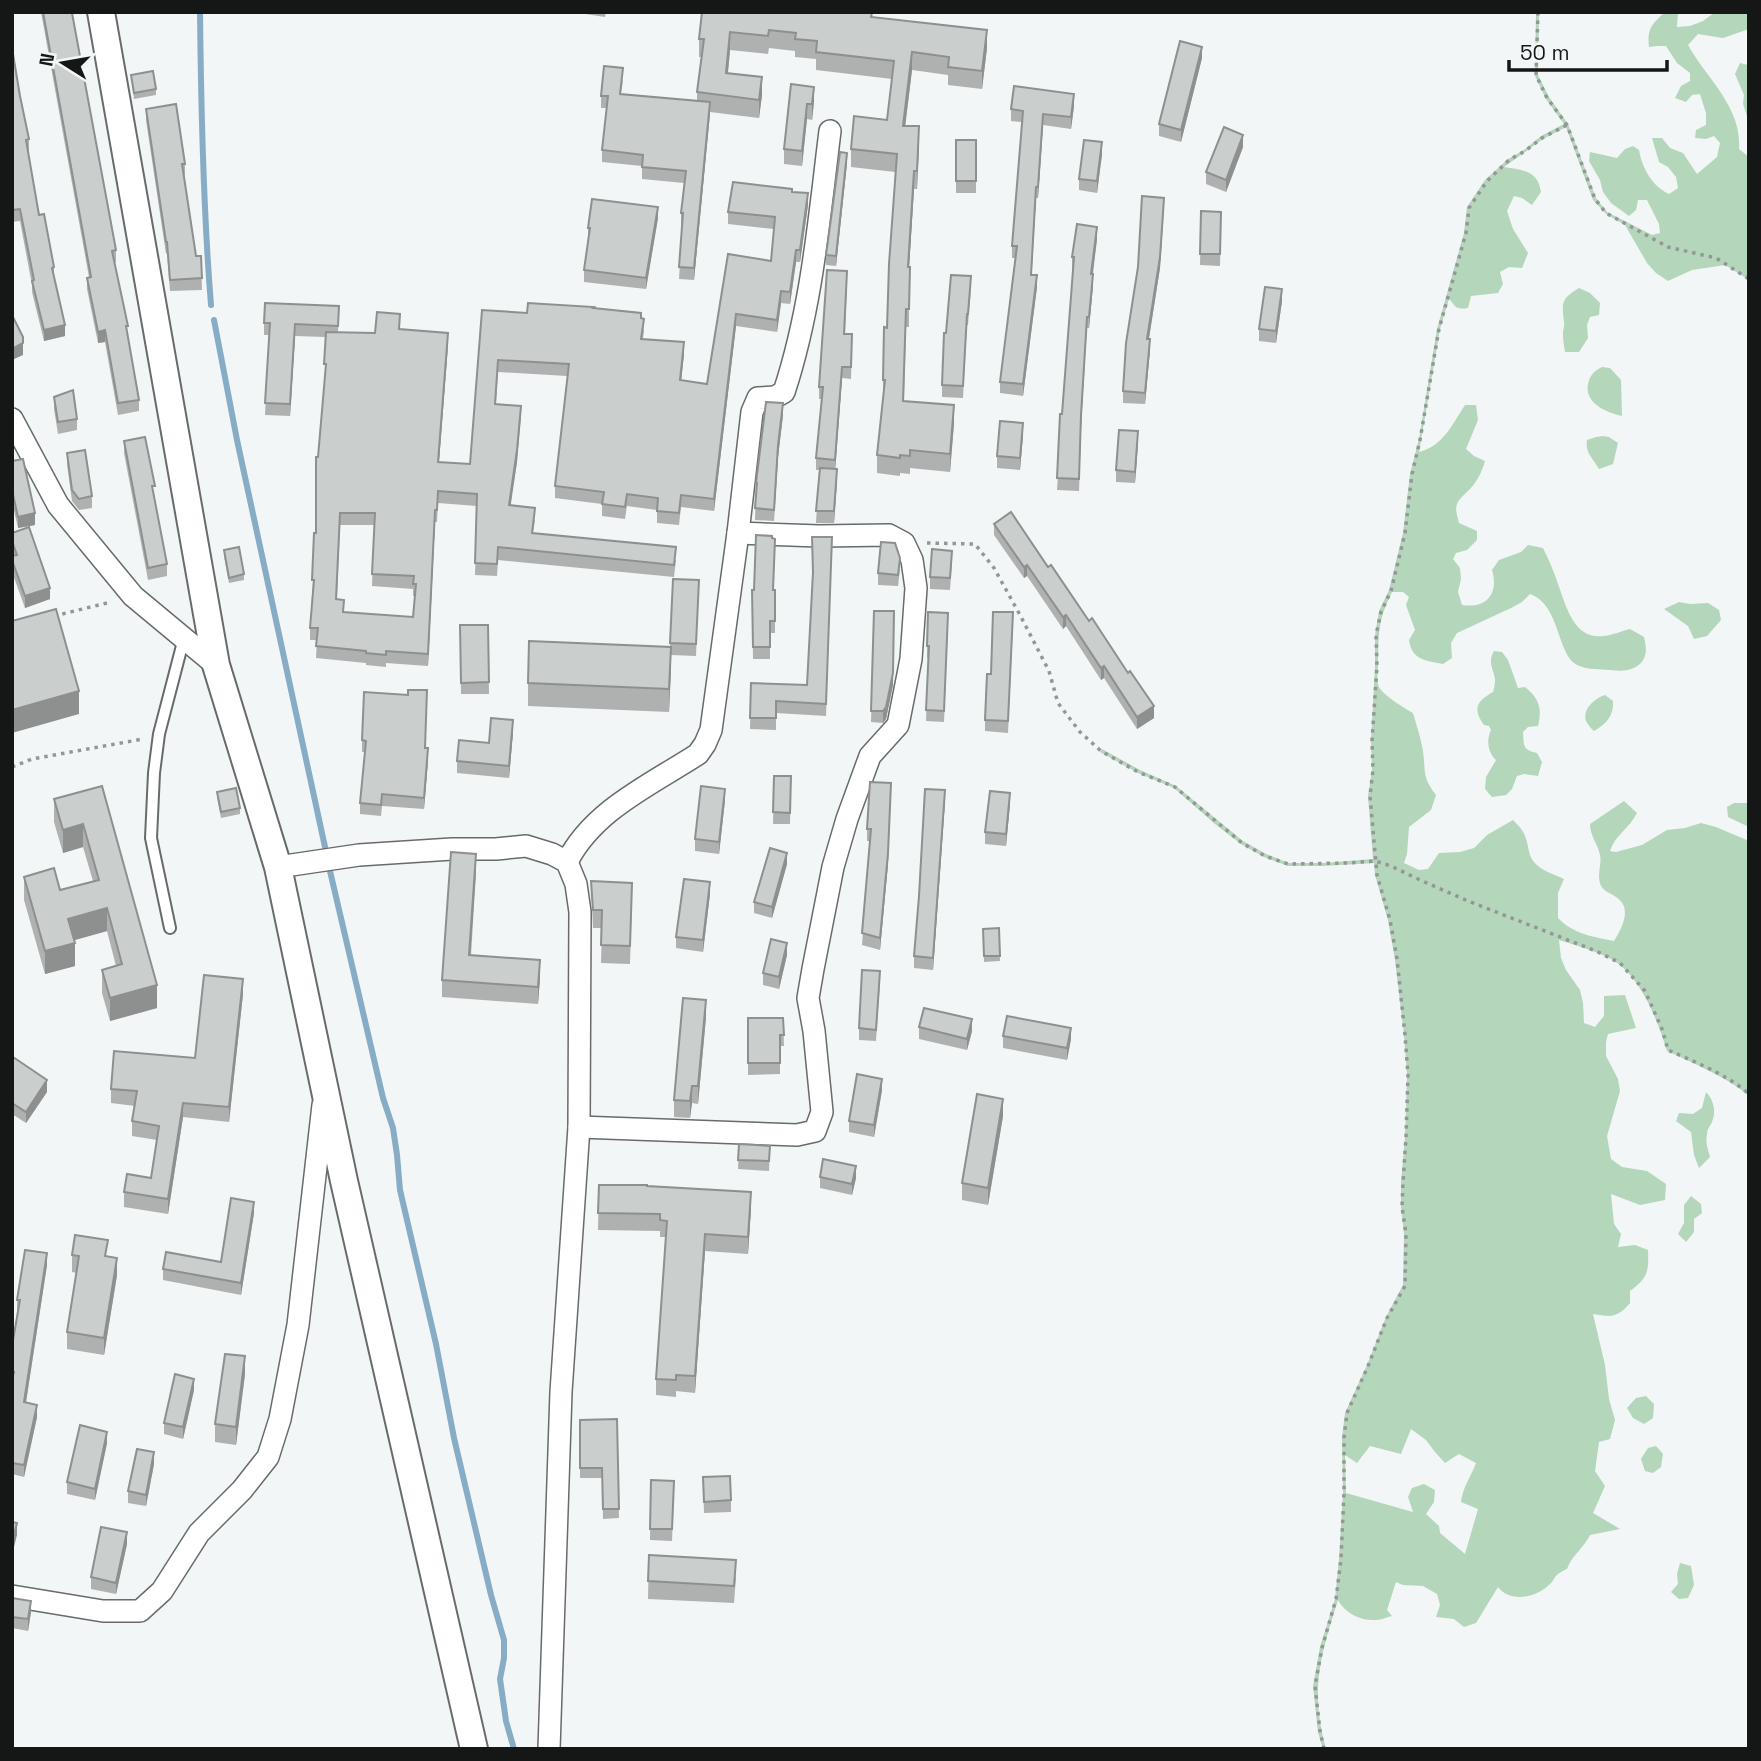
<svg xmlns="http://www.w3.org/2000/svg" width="1761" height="1761" viewBox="0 0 1761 1761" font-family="'Space Grotesk',sans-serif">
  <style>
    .green { fill: #b4d6ba; fill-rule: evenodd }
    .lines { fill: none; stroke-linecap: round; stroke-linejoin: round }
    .stream { stroke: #87acc6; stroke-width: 6 }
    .service-casing { stroke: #676b6b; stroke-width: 14 }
    .minor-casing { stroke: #676b6b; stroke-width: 24 }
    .tertiary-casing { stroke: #676b6b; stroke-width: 30 }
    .path { stroke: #949797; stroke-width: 3.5; stroke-dasharray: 3.5 5; stroke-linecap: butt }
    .service { stroke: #fff; stroke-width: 10 }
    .minor { stroke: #fff; stroke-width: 21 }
    .tertiary { stroke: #fff; stroke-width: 26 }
    .wall { fill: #aeb1af; fill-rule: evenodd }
    .shaded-wall { fill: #8d908f }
    .building { fill: #cacecc; stroke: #8d908f; stroke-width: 2; fill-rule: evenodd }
  </style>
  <rect width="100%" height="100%" fill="#f2f6f6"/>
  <!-- green -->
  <g class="green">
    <path d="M 1536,12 L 1539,12 L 1538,75 L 1549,97 L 1568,124 L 1596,198 L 1607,212 L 1652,235 L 1660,233 L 1659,224 L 1647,200 L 1638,200 L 1636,210 L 1629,216 L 1611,203 L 1603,192 L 1600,180 L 1589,161 L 1590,152 L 1617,158 L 1625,149 L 1633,146 L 1639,150 C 1642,168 1652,186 1669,194 L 1678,188 L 1676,177 L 1668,167 L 1659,162 L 1652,138 L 1662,138 L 1670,148 L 1683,153 L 1697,174 L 1717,157 L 1720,143 L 1714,136 L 1706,139 L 1695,138 L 1696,130 L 1706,125 L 1706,113 L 1700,94 L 1692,95 L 1686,102 L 1675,98 L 1681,86 L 1690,81 L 1690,73 L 1677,63 L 1666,46 L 1657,46 L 1649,47 C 1647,29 1651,25 1665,12 L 1678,12 L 1677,27 L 1690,26 L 1703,21 L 1715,12 L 1749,12 L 1749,29 L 1723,38 L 1698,34 L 1688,45 C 1707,79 1742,107 1739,149 L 1749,157 L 1749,280 L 1725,265 L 1692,270 L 1668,281 L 1656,273 L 1647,263 L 1625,225 L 1606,214 L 1593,200 L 1566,127 L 1543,139 L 1504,167 C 1522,170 1538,170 1541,192 L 1532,205 L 1522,198 L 1514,196 L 1507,211 L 1513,229 L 1528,253 L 1522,268 L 1509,267 L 1500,272 L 1503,284 L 1498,293 L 1471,296 L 1468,308 C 1454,310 1456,306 1449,299 L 1440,329 L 1419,452 C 1443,446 1452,425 1465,405 L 1476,405 L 1478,420 L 1466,449 L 1474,456 L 1485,461 C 1482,472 1476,484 1467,492 C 1455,503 1454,506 1459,523 L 1477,531 L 1477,540 L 1467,550 L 1456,553 L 1453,559 L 1460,568 L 1461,579 L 1458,592 L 1462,605 C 1487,609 1499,593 1492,570 L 1499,560 L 1521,552 L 1528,545 L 1543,548 C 1549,560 1554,572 1558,584 C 1566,605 1573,640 1604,636 C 1613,635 1622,631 1630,629 L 1644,637 C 1646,646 1648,655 1641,663 C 1632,672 1621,671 1610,670 C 1599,669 1587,670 1577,665 C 1556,654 1561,605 1530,594 L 1522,602 L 1511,608 L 1457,633 L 1451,643 L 1452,658 L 1443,664 C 1424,660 1412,660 1409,640 L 1415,630 L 1406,605 L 1409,597 L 1403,592 L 1392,592 C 1377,622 1379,633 1378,666 C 1378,672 1376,681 1379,687 C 1383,695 1404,708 1413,713 C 1416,724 1420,735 1422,746 C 1427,770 1420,774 1436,795 L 1431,810 L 1409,827 L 1407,854 L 1404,863 L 1419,870 L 1428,869 L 1439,853 L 1460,852 L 1474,848 L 1487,835 L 1513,820 C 1519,826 1524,831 1526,839 C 1529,847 1528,855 1534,862 C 1541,871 1554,874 1564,879 L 1558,893 L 1558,918 C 1573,934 1594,937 1614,941 C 1622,928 1633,908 1616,897 C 1609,892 1602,891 1600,883 C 1597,874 1602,864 1600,855 C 1598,844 1590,836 1590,824 L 1624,801 L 1637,813 C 1629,829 1615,835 1610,851 L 1616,852 L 1642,845 L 1667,830 L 1685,828 L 1701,823 L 1716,827 L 1749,841 L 1749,1096 C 1725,1076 1695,1064 1667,1051 C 1658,1022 1644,985 1620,965 C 1607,954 1575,945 1559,940 L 1561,958 L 1566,970 L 1580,990 L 1583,1003 L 1584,1023 L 1595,1027 L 1604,1016 L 1604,996 L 1625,995 L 1636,1028 L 1608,1034 L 1606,1042 L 1606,1056 L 1618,1079 L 1620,1091 L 1607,1136 L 1611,1159 L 1622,1167 L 1647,1171 L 1666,1184 L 1665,1200 L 1640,1205 L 1611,1194 L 1614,1224 L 1621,1234 L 1618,1247 L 1635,1245 L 1648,1250 C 1649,1271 1648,1278 1630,1291 L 1630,1303 C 1617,1318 1612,1317 1593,1314 L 1605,1365 L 1609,1399 L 1615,1420 L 1610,1439 L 1599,1442 L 1595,1471 L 1605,1486 L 1593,1513 L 1620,1529 L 1590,1535 C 1584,1548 1572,1555 1567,1569 C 1566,1569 1557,1574 1557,1575 C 1554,1577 1553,1582 1550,1584 C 1536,1598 1510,1603 1498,1587 L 1476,1623 L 1464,1627 L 1454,1619 L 1436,1617 L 1440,1605 L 1437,1594 L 1423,1586 L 1403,1585 L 1396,1582 L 1387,1610 L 1392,1616 C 1387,1617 1381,1620 1376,1620 C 1360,1621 1345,1613 1338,1600 C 1320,1657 1310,1690 1326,1749 L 1323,1749 L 1318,1732 L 1313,1686 L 1320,1647 L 1335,1599 L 1339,1559 L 1343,1493 L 1342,1437 L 1345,1413 L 1367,1365 L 1386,1317 L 1403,1285 L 1404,1234 L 1401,1207 L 1401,1183 L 1405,1137 L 1407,1075 L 1404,1035 L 1395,960 L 1388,920 L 1375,875 L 1374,863 L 1323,866 L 1288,866 L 1264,857 L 1241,844 L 1215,824 L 1174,788 L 1138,773 L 1100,752 L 1102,749 L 1140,770 L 1176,786 L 1243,841 L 1266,854 L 1289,863 L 1323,863 L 1373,859 L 1368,796 L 1372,770 L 1371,741 L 1375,666 L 1375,635 L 1379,611 L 1389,590 L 1403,533 L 1410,474 L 1419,439 L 1437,329 L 1464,233 L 1467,207 L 1485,180 L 1508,159 L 1524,150 L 1541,136 L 1564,124 L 1546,99 L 1535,76 ZM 1411,1429 L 1426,1440 L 1435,1452 L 1445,1463 L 1459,1454 L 1476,1463 C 1471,1477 1463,1486 1461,1502 L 1478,1509 L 1465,1554 L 1440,1533 L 1439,1526 L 1426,1514 L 1434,1502 L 1435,1490 L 1424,1484 L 1412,1488 L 1408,1497 L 1413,1512 L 1346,1493 L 1345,1455 L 1357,1463 L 1370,1446 L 1401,1454 Z"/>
    <path d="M 1740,63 L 1748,65 L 1749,67 L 1749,122 L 1743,104 L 1744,95 L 1735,74 Z"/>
    <path d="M 1579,288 L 1590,293 L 1600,303 L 1599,315 L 1590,317 L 1587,325 L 1588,338 L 1579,352 L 1565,352 C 1564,346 1563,340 1563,334 C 1563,328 1565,327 1564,322 C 1562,302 1561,299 1579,288 Z"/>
    <path d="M 1602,367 L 1610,368 L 1621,380 L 1622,416 C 1607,413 1584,403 1588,384 C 1590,375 1594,371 1602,367 Z"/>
    <path d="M 1603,436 L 1609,437 L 1618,443 L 1613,464 L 1599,469 C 1593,458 1585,453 1587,440 L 1596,437 Z"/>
    <path d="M 1679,602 L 1690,604 L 1708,603 L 1719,610 L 1721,620 L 1707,636 L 1694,639 L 1688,626 L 1664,609 Z"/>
    <path d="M 1494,651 L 1502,652 L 1508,660 L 1518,688 L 1525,687 C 1540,699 1542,709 1538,726 L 1528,727 L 1523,732 C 1524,745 1522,750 1537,753 L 1542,762 L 1538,776 L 1524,774 L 1517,776 L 1512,789 L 1506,795 L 1492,797 L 1485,789 L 1486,777 L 1496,760 C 1488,753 1486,740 1491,730 L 1489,726 L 1484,725 C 1472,709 1477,701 1493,692 C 1494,689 1495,684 1495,680 C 1494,669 1487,663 1494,651 Z"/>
    <path d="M 1605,695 L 1613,701 C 1614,716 1606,724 1594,731 C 1592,730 1587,723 1586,721 C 1582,709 1595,698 1605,695 Z"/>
    <path d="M 1734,803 L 1749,803 L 1749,827 L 1728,817 L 1727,807 Z"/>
    <path d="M 1706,1092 C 1714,1100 1717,1113 1711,1124 C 1708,1130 1708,1127 1707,1134 C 1705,1142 1708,1149 1710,1157 L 1699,1168 L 1694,1155 L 1691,1132 L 1676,1121 L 1679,1113 L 1693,1114 L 1702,1108 Z"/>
    <path d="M 1691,1196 L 1701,1204 L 1702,1213 L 1694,1219 L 1694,1232 L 1686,1242 L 1678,1234 L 1684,1223 L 1684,1205 Z"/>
    <path d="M 1646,1396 L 1654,1404 L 1653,1418 L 1644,1424 L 1633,1418 L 1627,1408 L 1636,1398 Z"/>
    <path d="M 1656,1446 L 1663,1454 L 1661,1467 L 1653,1473 L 1645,1471 L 1641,1459 L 1648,1448 Z"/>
    <path d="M 1680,1563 L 1691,1566 L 1694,1585 L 1688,1598 L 1679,1599 L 1671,1592 L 1678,1584 L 1677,1574 Z"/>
  </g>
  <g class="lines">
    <!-- stream -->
    <g class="stream">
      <path d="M 200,12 C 201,110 203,207 211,305"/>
      <path d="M 214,320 L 237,440 L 325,847"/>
      <path d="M 330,871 L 383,1098 L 393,1128 L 397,1155 L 400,1190 L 436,1344 L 454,1438 L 491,1595 L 504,1640 L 504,1658 L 500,1679 L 506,1721 L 514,1749"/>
    </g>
    <defs>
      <path id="service" d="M 170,928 L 151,838 L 154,773 L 159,734 L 184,638"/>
      <g id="minor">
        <path d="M 12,419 L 58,505 L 133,596 L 216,665"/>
        <path d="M 567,862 C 593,810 652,784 698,754 L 705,744 L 711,730 L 738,533 L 752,412 L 758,398 L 775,397 L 784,392 C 812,307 819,219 830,131"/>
        <path d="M 278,867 L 359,855 L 452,849 L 496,849 L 526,846 L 552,854 L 567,862 L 576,884 L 580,912 L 579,1127 L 561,1392 L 549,1749"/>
        <path d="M 579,1127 L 797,1135 L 815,1131 L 822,1112 L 814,1031 L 808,998 L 813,969 L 833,867 L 847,819 L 870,756 L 898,725 L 911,659 L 916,588 L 912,560 L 904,543 L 889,535 L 819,536 L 738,533"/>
        <path d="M 12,1596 L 103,1611 L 140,1611 L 162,1591 L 199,1533 L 242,1490 L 268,1457 L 280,1419 L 298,1325 L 323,1105"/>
      </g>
      <path id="tertiary" d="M 101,12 L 216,665 L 278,867 L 344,1181 L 474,1749"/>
    </defs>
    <!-- service casing -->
    <use href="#service" class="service-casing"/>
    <!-- minor casing -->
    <use href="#minor" class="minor-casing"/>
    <!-- tertiary casing -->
    <use href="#tertiary" class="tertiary-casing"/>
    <!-- path -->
    <g class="path">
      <path d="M 1538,12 L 1536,75 L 1547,98 L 1567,125 L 1595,199 L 1606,213 L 1668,247 L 1716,258 L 1749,279"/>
      <path d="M 927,543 L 975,544 L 994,568 L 1020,615 L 1049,671 L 1058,703 L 1080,732 L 1101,751 L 1138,772 L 1175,787 L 1242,843 L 1265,856 L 1288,864 L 1348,863 L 1375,861 L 1391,866 L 1420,880 L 1468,901 L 1596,951 L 1620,963 L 1645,991 L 1662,1029 L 1668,1050 C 1695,1062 1726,1074 1749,1094"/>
      <path d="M 54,616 L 111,602"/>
      <path d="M 12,767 L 32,759 L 143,739"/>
      <path d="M 1324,1749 L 1320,1731 L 1315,1686 L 1322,1648 L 1336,1599 L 1341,1559 L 1344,1493 L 1344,1438 L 1347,1413 L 1368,1366 L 1387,1318 L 1405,1286 L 1406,1234 L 1402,1207 L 1403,1183 L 1406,1137 L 1408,1075 L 1405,1035 L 1397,959 L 1390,920 L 1377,875 L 1370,796 L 1373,770 L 1372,741 L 1377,666 L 1376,635 L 1381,612 L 1391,591 L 1405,533 L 1412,474 L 1420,440 L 1439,329 L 1466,233 L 1469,208 L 1487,181 L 1509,160 L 1525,151 L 1542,138 L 1567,125"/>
    </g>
    <!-- service -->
    <use href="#service" class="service"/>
    <!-- minor -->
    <use href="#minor" class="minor"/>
    <!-- tertiary -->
    <use href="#tertiary" class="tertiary"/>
  </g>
  <!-- wall -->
  <g class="wall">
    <path d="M 41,12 L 70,12 L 116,250 L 116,262 L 114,262 L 139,400 L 139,411 L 118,415 L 105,342 L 98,343 L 87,289 L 87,278 L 89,277 Z"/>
    <path d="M 572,12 L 606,12 L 605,17 Z"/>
    <path d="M 702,12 L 872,17 L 987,48 L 982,89 L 948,85 L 948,75 L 912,70 L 905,126 L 919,144 L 917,189 L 914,189 L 909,267 L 909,327 L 906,327 L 904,401 L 954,423 L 950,472 L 910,468 L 910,474 L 900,473 L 900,476 L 877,473 L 877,455 L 883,398 L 883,380 L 887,328 L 895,172 L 851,167 L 851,149 L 887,120 L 892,79 L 816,70 L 816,59 L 795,57 L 795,51 L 769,48 L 768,54 L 730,50 L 728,73 L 762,95 L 759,118 L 710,112 L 694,280 L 679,279 L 682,225 L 681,225 L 681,213 L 684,183 L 642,179 L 642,166 L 602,162 L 602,150 L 607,108 L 601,108 L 601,96 L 623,80 L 621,94 L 697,101 L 697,92 L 701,57 L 699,57 L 699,39 Z"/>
    <path d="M 12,48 L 20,96 L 29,139 L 29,151 L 28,151 L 39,215 L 54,267 L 54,278 L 65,336 L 44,341 L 32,292 L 32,285 L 20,221 L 12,222 Z"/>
    <path d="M 1202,58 L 1181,142 L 1159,136 L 1159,124 Z"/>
    <path d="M 131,75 L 156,89 L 156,95 L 134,99 Z"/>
    <path d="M 791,84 L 814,102 L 812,120 L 807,119 L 802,166 L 784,164 L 784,149 Z"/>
    <path d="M 1074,106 L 1071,129 L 1043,125 L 1038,198 L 1036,198 L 1031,275 L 1037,287 L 1023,396 L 1000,393 L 1000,382 L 1015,258 L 1012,258 L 1012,246 L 1022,122 L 1011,121 L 1011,109 Z"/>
    <path d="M 146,109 L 185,164 L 185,175 L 183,176 L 196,256 L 201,256 L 202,290 L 170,291 L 167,253 L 166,254 L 146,120 Z"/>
    <rect x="956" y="140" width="20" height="53"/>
    <path d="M 1243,147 L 1226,192 L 1206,184 L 1206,172 Z"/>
    <path d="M 1102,154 L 1097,193 L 1079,190 L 1079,179 Z"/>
    <path d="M 847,163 L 836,266 L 826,265 L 826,255 Z"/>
    <path d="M 792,192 L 808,205 L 800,262 L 796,262 L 790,304 L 781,303 L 777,332 L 736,326 L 714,511 L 681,507 L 679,525 L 657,523 L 657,510 L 627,506 L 625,519 L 602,516 L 602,504 L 555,498 L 555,486 L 567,376 L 498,372 L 496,404 L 521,418 L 517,462 L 510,505 L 535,520 L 533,533 L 676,560 L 674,577 L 498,560 L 497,576 L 475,575 L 477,506 L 438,503 L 437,522 L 435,522 L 428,666 L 386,663 L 386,667 L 366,665 L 366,663 L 316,658 L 317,640 L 310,640 L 310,628 L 316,533 L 318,457 L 325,376 L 325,337 L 295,336 L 290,416 L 265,415 L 269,335 L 264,335 L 264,323 L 339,306 L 338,332 L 375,333 L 400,329 L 448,345 L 439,462 L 470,464 L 482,310 L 527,313 L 593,308 L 641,318 L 644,331 L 643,339 L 684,354 L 681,380 L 707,384 L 728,254 L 771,261 L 774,229 L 728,224 L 728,212 ZM 340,525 L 374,525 L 372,586 L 413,589 L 413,596 L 415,596 L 413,617 L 344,612 L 337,599 Z"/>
    <path d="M 1164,209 L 1160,268 L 1149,339 L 1150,350 L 1145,404 L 1123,403 L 1123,391 Z"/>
    <path d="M 1201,211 L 1221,212 L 1220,266 L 1200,265 Z"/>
    <path d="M 658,218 L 646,289 L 584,282 L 584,270 L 588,239 L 588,228 Z"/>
    <path d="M 1097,239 L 1093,274 L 1093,286 L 1089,328 L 1087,328 L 1081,427 L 1079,491 L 1057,490 L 1062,414 L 1073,269 L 1072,269 L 1072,257 Z"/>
    <path d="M 847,282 L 845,334 L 852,346 L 851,379 L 842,378 L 835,469 L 837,481 L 834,523 L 816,523 L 819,470 L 816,470 L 816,458 L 822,399 L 819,399 L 819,387 Z"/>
    <path d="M 971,288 L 968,325 L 967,325 L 963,398 L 942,397 L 942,385 L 946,333 Z"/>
    <path d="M 1282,301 L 1276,343 L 1259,341 L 1259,329 Z"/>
    <path d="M 54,397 L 77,419 L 77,430 L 58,434 L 54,409 Z"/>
    <path d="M 783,415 L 778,457 L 774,521 L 755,520 L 756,483 Z"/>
    <path d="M 1023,435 L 1020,470 L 997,468 L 997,456 Z"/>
    <path d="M 124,441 L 154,498 L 167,564 L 167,576 L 148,580 L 124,453 Z"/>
    <path d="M 1138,443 L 1135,483 L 1116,482 L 1116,470 Z"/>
    <path d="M 67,453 L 92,496 L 92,508 L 79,510 L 72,501 L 67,464 Z"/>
    <path d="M 12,461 L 35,525 L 18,528 L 12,502 Z"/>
    <path d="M 994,524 L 1154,718 L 1137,729 L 1104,678 L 1101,680 L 1066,626 L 1063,629 L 1027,576 L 1024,578 L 994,535 Z"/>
    <path d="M 12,533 L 50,599 L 25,608 L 12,572 L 12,556 L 13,556 L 12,553 Z"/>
    <path d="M 832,537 L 826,716 L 776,713 L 776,730 L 750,729 L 751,683 L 807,685 Z"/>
    <path d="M 224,550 L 244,574 L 244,580 L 229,583 L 224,556 Z"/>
    <path d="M 952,562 L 950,590 L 930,589 L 930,577 Z"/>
    <path d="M 900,569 L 898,586 L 878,585 L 878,573 Z"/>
    <path d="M 673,579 L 699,580 L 696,656 L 671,655 L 669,712 L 528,706 L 528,683 L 670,647 Z"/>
    <path d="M 752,590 L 775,590 L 775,633 L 770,633 L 770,659 L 753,659 Z"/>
    <path d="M 874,611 L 893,685 L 886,719 L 883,723 L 871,722 Z"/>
    <path d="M 1013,624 L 1008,733 L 985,731 L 985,720 L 991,674 Z"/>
    <path d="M 460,625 L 488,625 L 489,694 L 461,694 Z"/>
    <path d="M 948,625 L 944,722 L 926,721 L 928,658 L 927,658 L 927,646 Z"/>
    <path d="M 513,732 L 509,778 L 457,773 L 457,761 L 489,743 Z"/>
    <path d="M 362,740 L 426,748 L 428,760 L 424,809 L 382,806 L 381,816 L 360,814 L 360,803 L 365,752 L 362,752 Z"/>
    <path d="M 774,776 L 791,776 L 790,824 L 773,824 Z"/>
    <path d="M 102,786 L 157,1008 L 110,1021 L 102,993 L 102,970 L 116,966 L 107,931 L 74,940 L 75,966 L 45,974 L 24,900 L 24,877 L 60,890 L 93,881 L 83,847 L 63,853 L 54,822 L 54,799 Z"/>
    <path d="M 217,792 L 240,808 L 240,814 L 221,818 L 217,797 Z"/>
    <path d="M 891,794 L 888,864 L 880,950 L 862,945 L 870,841 L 867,841 L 867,829 Z"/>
    <path d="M 725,800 L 719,854 L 695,851 L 695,839 Z"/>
    <path d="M 945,801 L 933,970 L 914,968 L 914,956 Z"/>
    <path d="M 1010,804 L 1006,846 L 985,844 L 985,832 Z"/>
    <path d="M 787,864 L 772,918 L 754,913 L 754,902 Z"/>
    <path d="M 476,872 L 471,956 L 540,978 L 538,1004 L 442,997 L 442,980 Z"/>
    <path d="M 591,881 L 632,900 L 630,964 L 601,963 L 602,928 L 593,928 Z"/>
    <path d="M 710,894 L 703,952 L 676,948 L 676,937 Z"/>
    <path d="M 999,928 L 1000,961 L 984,962 L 983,929 Z"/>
    <path d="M 787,955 L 779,989 L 763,985 L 763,973 Z"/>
    <path d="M 880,983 L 876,1041 L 859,1040 L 859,1028 Z"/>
    <path d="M 243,994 L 229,1122 L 183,1117 L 168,1214 L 124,1207 L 124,1192 L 151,1178 L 157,1140 L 132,1136 L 132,1121 L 135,1106 L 111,1103 L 111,1089 L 195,1058 Z"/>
    <path d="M 706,1017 L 698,1104 L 692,1103 L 690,1118 L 674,1117 L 674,1100 Z"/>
    <path d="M 748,1018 L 783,1018 L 784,1046 L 780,1046 L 780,1074 L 748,1075 Z"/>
    <path d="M 919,1027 L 972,1031 L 967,1050 L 919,1039 Z"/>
    <path d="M 1003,1036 L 1071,1039 L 1067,1060 L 1003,1048 Z"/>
    <path d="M 12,1058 L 47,1092 L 26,1123 L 12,1114 Z"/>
    <path d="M 882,1090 L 874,1137 L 849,1132 L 849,1121 Z"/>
    <path d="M 1003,1116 L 988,1205 L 962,1200 L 962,1183 Z"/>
    <path d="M 739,1144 L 770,1146 L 769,1171 L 738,1169 Z"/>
    <path d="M 820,1177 L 856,1178 L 852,1195 L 820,1188 Z"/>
    <path d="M 599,1185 L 647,1186 L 751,1209 L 748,1254 L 705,1251 L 695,1393 L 676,1391 L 676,1397 L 656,1395 L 656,1379 L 666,1237 L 660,1237 L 660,1231 L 598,1230 Z"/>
    <path d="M 254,1213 L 241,1295 L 163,1280 L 163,1269 L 221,1262 Z"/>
    <path d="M 72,1255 L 108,1256 L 117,1275 L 104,1355 L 67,1349 L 67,1332 L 77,1273 L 72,1272 Z"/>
    <path d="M 47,1265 L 26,1403 L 37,1417 L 24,1477 L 12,1474 L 12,1346 L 17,1312 L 17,1300 Z"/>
    <path d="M 245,1374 L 236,1445 L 215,1442 L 215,1424 Z"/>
    <path d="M 194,1390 L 183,1439 L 164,1434 L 164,1423 Z"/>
    <path d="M 617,1419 L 619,1518 L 603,1519 L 602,1478 L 580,1478 L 580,1420 Z"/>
    <path d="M 107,1443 L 95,1500 L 67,1494 L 67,1482 Z"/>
    <path d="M 154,1464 L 146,1506 L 128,1503 L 128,1491 Z"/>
    <path d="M 703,1477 L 731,1500 L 731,1512 L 704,1513 Z"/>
    <path d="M 651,1480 L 674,1493 L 672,1541 L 650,1540 Z"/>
    <path d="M 127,1544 L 116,1594 L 91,1589 L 91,1577 Z"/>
    <path d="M 649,1555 L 736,1577 L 734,1603 L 648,1599 Z"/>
    <path d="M 12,1598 L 31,1612 L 28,1631 L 12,1628 Z"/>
  </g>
  <!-- shaded-wall -->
  <g class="shaded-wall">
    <path d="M 987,30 L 987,48 L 982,89 L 982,71 Z"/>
    <path d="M 730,32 L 730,50 L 726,91 L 726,73 Z"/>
    <path d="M 1202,47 L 1202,58 L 1181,142 L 1181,130 Z"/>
    <path d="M 912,52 L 912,70 L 903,144 L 903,126 Z"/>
    <path d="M 762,77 L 762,95 L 759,118 L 759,100 Z"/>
    <path d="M 814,87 L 814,102 L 812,120 L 812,104 Z"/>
    <path d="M 1074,94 L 1074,106 L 1071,129 L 1071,117 Z"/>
    <path d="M 710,102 L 710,114 L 694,280 L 694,268 Z"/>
    <path d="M 807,104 L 807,119 L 802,166 L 802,151 Z"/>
    <path d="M 1043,114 L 1043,125 L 1038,198 L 1038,187 Z"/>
    <path d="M 919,126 L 919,144 L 917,189 L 917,171 Z"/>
    <path d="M 1243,135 L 1243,147 L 1226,192 L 1226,180 Z"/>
    <path d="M 1102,142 L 1102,154 L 1097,193 L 1097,181 Z"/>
    <path d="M 847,153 L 847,163 L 836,266 L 836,256 Z"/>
    <path d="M 914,171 L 914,189 L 908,285 L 908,267 Z"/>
    <path d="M 1036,187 L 1036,198 L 1031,286 L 1031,275 Z"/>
    <path d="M 808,193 L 808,205 L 800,262 L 800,250 Z"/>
    <path d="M 1164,198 L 1160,268 L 1147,350 L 1147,339 Z"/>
    <path d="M 658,207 L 658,218 L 646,289 L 646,278 Z"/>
    <path d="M 1097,227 L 1097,239 L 1091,286 L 1091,274 Z"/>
    <path d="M 796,250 L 796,262 L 790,304 L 790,292 Z"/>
    <path d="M 1093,274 L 1093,286 L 1089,328 L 1089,317 Z"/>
    <path d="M 1037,275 L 1037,287 L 1023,396 L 1023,384 Z"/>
    <path d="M 1282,289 L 1282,301 L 1276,343 L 1276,331 Z"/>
    <path d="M 781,291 L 781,303 L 777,332 L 777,320 Z"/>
    <path d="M 736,314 L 736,326 L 714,511 L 714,499 Z"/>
    <path d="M 1087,317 L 1081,427 L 1079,491 L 1081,415 Z"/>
    <path d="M 295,324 L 295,336 L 290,416 L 290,404 Z"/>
    <path d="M 65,325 L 65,336 L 44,341 L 44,330 Z"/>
    <path d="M 105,330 L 105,342 L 98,343 L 98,332 Z"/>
    <path d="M 448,333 L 448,345 L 438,474 L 438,462 Z"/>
    <path d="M 1150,339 L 1150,350 L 1145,404 L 1145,393 Z"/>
    <path d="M 684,342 L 684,354 L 680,392 L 680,380 Z"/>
    <path d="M 23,343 L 23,355 L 12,360 L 12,349 Z"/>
    <path d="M 842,367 L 842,378 L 835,472 L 835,460 Z"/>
    <path d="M 783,403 L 783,415 L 778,457 L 774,521 L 778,445 Z"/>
    <path d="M 954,405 L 954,423 L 950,472 L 950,454 Z"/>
    <path d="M 521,406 L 517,462 L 509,517 L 509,505 Z"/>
    <path d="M 1023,423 L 1023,435 L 1020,470 L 1020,458 Z"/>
    <path d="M 1138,431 L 1138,443 L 1135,483 L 1135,472 Z"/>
    <path d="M 837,469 L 837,481 L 834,523 L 834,511 Z"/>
    <path d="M 435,510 L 435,522 L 428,666 L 428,654 Z"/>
    <path d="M 35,513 L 35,525 L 18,528 L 18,517 Z"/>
    <path d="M 1027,565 L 1027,576 L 1024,578 L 1024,567 Z"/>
    <path d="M 50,588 L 50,599 L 25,608 L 25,596 Z"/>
    <path d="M 894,611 L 893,685 L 886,719 L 883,723 L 883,711 Z"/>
    <path d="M 1066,615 L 1066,626 L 1063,629 L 1063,617 Z"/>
    <path d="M 671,647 L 671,670 L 669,712 L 669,689 Z"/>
    <path d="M 1104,666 L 1104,678 L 1101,680 L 1101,668 Z"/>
    <path d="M 79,691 L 79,714 L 12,733 L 12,710 Z"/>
    <path d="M 1154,706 L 1154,718 L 1137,729 L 1137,717 Z"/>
    <path d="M 513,720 L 513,732 L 509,778 L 509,766 Z"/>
    <path d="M 428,748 L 428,760 L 424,809 L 424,798 Z"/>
    <path d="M 891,783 L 888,864 L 880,950 L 880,938 Z"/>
    <path d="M 725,789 L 725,800 L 719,854 L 719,842 Z"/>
    <path d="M 945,790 L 945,801 L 933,970 L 933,958 Z"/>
    <path d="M 1010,793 L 1010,804 L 1006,846 L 1006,834 Z"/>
    <path d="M 83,824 L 83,847 L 63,853 L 63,830 Z"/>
    <path d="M 787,853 L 787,864 L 772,918 L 772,907 Z"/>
    <path d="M 476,854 L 476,872 L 469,973 L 469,955 Z"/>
    <path d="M 710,882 L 710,894 L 703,952 L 703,940 Z"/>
    <path d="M 107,908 L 107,931 L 68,942 L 68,919 Z"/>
    <path d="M 75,943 L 75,966 L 45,974 L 45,951 Z"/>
    <path d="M 787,943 L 787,955 L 779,989 L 779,977 Z"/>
    <path d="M 540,960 L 540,978 L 538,1004 L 538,987 Z"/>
    <path d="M 243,979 L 243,994 L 229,1122 L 229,1107 Z"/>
    <path d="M 157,985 L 157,1008 L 110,1021 L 110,998 Z"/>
    <path d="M 706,1000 L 706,1017 L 698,1104 L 698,1086 Z"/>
    <path d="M 972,1019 L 972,1031 L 967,1050 L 967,1039 Z"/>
    <path d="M 1071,1028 L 1071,1039 L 1067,1060 L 1067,1048 Z"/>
    <path d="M 882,1079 L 882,1090 L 874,1137 L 874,1125 Z"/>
    <path d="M 47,1080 L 47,1092 L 26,1123 L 26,1112 Z"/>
    <path d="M 692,1086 L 692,1103 L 690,1118 L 690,1101 Z"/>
    <path d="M 1003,1099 L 1003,1116 L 988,1205 L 988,1188 Z"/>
    <path d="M 183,1103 L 183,1117 L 168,1214 L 168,1199 Z"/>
    <path d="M 856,1166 L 856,1178 L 852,1195 L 852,1184 Z"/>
    <path d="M 751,1192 L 751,1209 L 748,1254 L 748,1237 Z"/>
    <path d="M 254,1202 L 254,1213 L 241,1295 L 241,1283 Z"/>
    <path d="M 705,1234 L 705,1251 L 695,1393 L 695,1376 Z"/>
    <path d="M 47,1253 L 47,1265 L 24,1414 L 24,1402 Z"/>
    <path d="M 117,1258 L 117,1275 L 104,1355 L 104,1338 Z"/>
    <path d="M 245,1356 L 245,1374 L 236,1445 L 236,1427 Z"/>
    <path d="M 194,1379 L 194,1390 L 183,1439 L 183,1427 Z"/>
    <path d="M 37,1405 L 37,1417 L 24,1477 L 24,1465 Z"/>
    <path d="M 107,1432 L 107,1443 L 95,1500 L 95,1489 Z"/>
    <path d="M 154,1452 L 154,1464 L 146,1506 L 146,1495 Z"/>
    <path d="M 17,1523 L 17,1535 L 12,1555 L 12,1543 Z"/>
    <path d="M 127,1532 L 127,1544 L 116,1594 L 116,1583 Z"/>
    <path d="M 31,1601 L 31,1612 L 28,1631 L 28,1619 Z"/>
  </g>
  <!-- building -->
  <g class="building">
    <path d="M 43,12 L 72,13 L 116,250 L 112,251 L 128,326 L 126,326 L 139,400 L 118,403 L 105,330 L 98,332 L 87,278 L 91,277 Z"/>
    <path d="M 702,12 L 868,12 L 872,13 L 871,17 L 987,30 L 982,71 L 948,67 L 949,57 L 912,52 L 903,126 L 919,126 L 917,171 L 914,171 L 908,267 L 910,267 L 909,309 L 906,309 L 903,401 L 954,405 L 950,454 L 910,450 L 910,456 L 900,455 L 900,458 L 877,455 L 885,380 L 883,380 L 884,327 L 887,328 L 889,264 L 897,154 L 851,149 L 854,116 L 887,120 L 894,61 L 816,52 L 817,41 L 795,39 L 796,33 L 769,30 L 768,36 L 730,32 L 726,73 L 762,77 L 759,100 L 697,92 L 704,39 L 699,39 Z"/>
    <path d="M 1180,41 L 1202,47 L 1181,130 L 1159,124 Z"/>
    <path d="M 12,48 L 20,96 L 29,139 L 26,140 L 39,215 L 44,214 L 54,267 L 52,268 L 65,325 L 44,330 L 32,281 L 34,280 L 20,209 L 12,210 Z"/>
    <path d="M 604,66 L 623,68 L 620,94 L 710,102 L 694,268 L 679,267 L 683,213 L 681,213 L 686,171 L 642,167 L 643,155 L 602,150 L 608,96 L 601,96 Z"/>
    <path d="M 153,71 L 156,89 L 134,93 L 131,75 Z"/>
    <path d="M 791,84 L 814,87 L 812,104 L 807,104 L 802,151 L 784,149 Z"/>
    <path d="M 1014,86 L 1074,94 L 1071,117 L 1043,114 L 1038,187 L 1036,187 L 1031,275 L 1037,275 L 1023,384 L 1000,382 L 1017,246 L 1012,246 L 1023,111 L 1011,109 Z"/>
    <path d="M 176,104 L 185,164 L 182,164 L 196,256 L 201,256 L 202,278 L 170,280 L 167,242 L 166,242 L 146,109 Z"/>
    <path d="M 1224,127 L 1243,135 L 1226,180 L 1206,172 Z"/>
    <rect x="956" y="140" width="20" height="41"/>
    <path d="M 1084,140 L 1102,142 L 1097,181 L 1079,179 Z"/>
    <path d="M 840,152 L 847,153 L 836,256 L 826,255 Z"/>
    <path d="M 733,182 L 792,189 L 792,192 L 808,193 L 800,250 L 796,250 L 790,292 L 781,291 L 777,320 L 736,314 L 714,499 L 681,495 L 679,513 L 657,511 L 658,498 L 627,494 L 625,507 L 602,504 L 604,492 L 555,486 L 569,364 L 498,360 L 495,404 L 521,406 L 517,450 L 509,505 L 535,508 L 532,533 L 676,547 L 674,565 L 498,547 L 497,564 L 475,563 L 477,494 L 438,491 L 437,510 L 435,510 L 428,654 L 386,651 L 386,655 L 366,653 L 366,651 L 316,646 L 318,628 L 310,628 L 314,580 L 312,580 L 314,533 L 316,533 L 316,457 L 318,457 L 326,364 L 324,364 L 326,332 L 375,333 L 377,312 L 400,314 L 399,329 L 448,333 L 438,462 L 470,464 L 482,310 L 527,313 L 528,303 L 594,307 L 593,308 L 641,313 L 641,318 L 644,319 L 641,339 L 684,342 L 680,380 L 707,384 L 728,254 L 771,261 L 775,217 L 728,212 ZM 340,513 L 375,513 L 372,574 L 414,576 L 413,584 L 416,584 L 413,617 L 343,612 L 344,600 L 336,599 Z"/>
    <path d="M 1142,196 L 1164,198 L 1160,257 L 1147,339 L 1150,339 L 1145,393 L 1123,391 L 1126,343 L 1138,267 Z"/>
    <path d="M 592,199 L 658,207 L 646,278 L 584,270 L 590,228 L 588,228 Z"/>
    <path d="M 1201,211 L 1221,212 L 1220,254 L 1200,254 Z"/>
    <path d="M 1077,224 L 1097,227 L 1091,274 L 1093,274 L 1089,317 L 1087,317 L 1081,415 L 1079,479 L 1057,478 L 1060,414 L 1062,414 L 1074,257 L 1072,257 Z"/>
    <path d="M 827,270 L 847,271 L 844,334 L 852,334 L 851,367 L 842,367 L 835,460 L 816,458 L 823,387 L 819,387 Z"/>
    <path d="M 951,275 L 971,276 L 968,314 L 967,314 L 963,386 L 942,385 L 944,333 L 946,333 Z"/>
    <path d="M 1265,287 L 1282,289 L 1276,331 L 1259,329 Z"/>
    <path d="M 265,303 L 339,306 L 338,326 L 295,324 L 290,404 L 265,403 L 270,323 L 264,323 Z"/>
    <path d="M 12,315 L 23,337 L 23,343 L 12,349 Z"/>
    <path d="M 73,390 L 77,419 L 58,422 L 54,397 Z"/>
    <path d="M 766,402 L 783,403 L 778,445 L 774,510 L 755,508 L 757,483 L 756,483 Z"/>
    <path d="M 1000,421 L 1023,423 L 1020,458 L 997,456 Z"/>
    <path d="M 1119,430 L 1138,431 L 1135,472 L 1116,470 Z"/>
    <path d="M 145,437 L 155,486 L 152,486 L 167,564 L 148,568 L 124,441 Z"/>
    <path d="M 85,450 L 92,496 L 79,499 L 72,490 L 67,453 Z"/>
    <path d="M 23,459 L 35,513 L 18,517 L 12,490 L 12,461 Z"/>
    <path d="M 820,468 L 837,469 L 834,511 L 816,511 Z"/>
    <path d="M 1011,512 L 1048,567 L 1051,565 L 1089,621 L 1092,618 L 1128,673 L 1130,671 L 1154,706 L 1137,717 L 1104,666 L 1101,668 L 1066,615 L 1063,617 L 1027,565 L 1024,567 L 994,524 Z"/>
    <path d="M 29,527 L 50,588 L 25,596 L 12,560 L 12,556 L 17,555 L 12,541 L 12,533 Z"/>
    <path d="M 756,535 L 772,536 L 772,538 L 775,539 L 773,590 L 775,590 L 775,621 L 770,621 L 770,647 L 753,647 L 752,590 L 754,590 Z"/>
    <path d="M 812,537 L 832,537 L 826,704 L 776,701 L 776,718 L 750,718 L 751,683 L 807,685 L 813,572 Z"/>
    <path d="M 881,542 L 895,543 L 900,558 L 898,575 L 878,573 Z"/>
    <path d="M 239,547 L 244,574 L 229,578 L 224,550 Z"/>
    <path d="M 932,549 L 952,551 L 950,578 L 930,577 Z"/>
    <path d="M 673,579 L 699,580 L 696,644 L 670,643 Z"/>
    <path d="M 56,609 L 79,691 L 12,710 L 12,621 Z"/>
    <path d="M 874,611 L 894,611 L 893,673 L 886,707 L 883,711 L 871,711 Z"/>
    <path d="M 928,612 L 948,613 L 944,711 L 926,710 L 929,646 L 927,646 Z"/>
    <path d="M 993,612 L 1013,612 L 1008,721 L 985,720 L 987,674 L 991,674 Z"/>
    <path d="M 460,625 L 488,625 L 489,682 L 461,683 Z"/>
    <path d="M 529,641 L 671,647 L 669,689 L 528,683 Z"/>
    <path d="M 408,690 L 427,690 L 425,748 L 428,748 L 424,798 L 382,794 L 381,805 L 360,803 L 366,741 L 362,740 L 364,692 L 408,695 Z"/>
    <path d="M 491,718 L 513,720 L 509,766 L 457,761 L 459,740 L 489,743 Z"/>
    <path d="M 774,776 L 791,776 L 790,813 L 773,812 Z"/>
    <path d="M 870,782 L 891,783 L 888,853 L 880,938 L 862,933 L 871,829 L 867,829 Z"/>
    <path d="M 102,786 L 157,985 L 110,998 L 102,970 L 122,964 L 107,908 L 68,919 L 75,943 L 45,951 L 24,877 L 54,868 L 60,890 L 99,880 L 83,824 L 63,830 L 54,799 Z"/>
    <path d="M 701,786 L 725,789 L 719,842 L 695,839 Z"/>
    <path d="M 236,788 L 240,808 L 221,812 L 217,792 Z"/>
    <path d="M 925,789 L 945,790 L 933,958 L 914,956 L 919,896 Z"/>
    <path d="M 990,791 L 1010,793 L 1006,834 L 985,832 Z"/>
    <path d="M 770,848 L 787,853 L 772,907 L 754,902 Z"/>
    <path d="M 451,852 L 476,854 L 469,955 L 540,960 L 538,987 L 442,980 Z"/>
    <path d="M 684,879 L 710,882 L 703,940 L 676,937 Z"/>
    <path d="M 591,881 L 632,883 L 630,946 L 601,945 L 602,910 L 593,910 Z"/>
    <path d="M 999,928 L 1000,956 L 984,956 L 983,929 Z"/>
    <path d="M 771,939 L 787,943 L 779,977 L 763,973 Z"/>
    <path d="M 862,970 L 880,971 L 876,1030 L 859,1028 Z"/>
    <path d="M 204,975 L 243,979 L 229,1107 L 183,1103 L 168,1199 L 124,1192 L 127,1174 L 151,1178 L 159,1126 L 132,1121 L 137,1091 L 111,1089 L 114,1051 L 195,1058 Z"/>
    <path d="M 683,998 L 706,1000 L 698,1086 L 692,1086 L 690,1101 L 674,1100 Z"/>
    <path d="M 924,1008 L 972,1019 L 967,1039 L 919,1027 Z"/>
    <path d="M 1007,1016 L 1071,1028 L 1067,1048 L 1003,1036 Z"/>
    <path d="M 748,1018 L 783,1018 L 784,1035 L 780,1035 L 780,1063 L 748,1063 Z"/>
    <path d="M 13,1057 L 47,1080 L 26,1112 L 12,1103 Z"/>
    <path d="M 857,1074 L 882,1079 L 874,1125 L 849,1121 Z"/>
    <path d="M 977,1094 L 1003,1099 L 988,1188 L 962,1183 Z"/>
    <path d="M 739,1144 L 770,1146 L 769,1161 L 738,1160 Z"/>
    <path d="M 823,1159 L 856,1166 L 852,1184 L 820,1177 Z"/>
    <path d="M 599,1185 L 647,1185 L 647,1186 L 751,1192 L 748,1237 L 705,1234 L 695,1376 L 676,1375 L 676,1380 L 656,1379 L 667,1221 L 660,1220 L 660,1214 L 598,1213 Z"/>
    <path d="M 231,1198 L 254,1202 L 241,1283 L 163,1269 L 166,1252 L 221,1262 Z"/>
    <path d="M 75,1235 L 108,1240 L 105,1256 L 117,1258 L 104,1338 L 67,1332 L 79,1256 L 72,1255 Z"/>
    <path d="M 25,1250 L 47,1253 L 24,1402 L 37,1405 L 24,1465 L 12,1463 L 12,1380 L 14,1372 L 12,1372 L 12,1346 L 20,1300 L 17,1300 Z"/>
    <path d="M 225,1354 L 245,1356 L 236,1427 L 215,1424 Z"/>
    <path d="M 175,1374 L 194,1379 L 183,1427 L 164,1423 Z"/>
    <path d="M 617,1419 L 619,1509 L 603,1509 L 602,1468 L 580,1468 L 580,1420 Z"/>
    <path d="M 80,1425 L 107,1432 L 95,1489 L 67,1482 Z"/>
    <path d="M 137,1449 L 154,1452 L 146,1495 L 128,1491 Z"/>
    <path d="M 730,1476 L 731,1500 L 704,1502 L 703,1477 Z"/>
    <path d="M 651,1480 L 674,1481 L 672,1529 L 650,1529 Z"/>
    <path d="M 12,1522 L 17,1523 L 12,1543 Z"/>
    <path d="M 101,1527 L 127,1532 L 116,1583 L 91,1577 Z"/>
    <path d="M 649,1555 L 736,1560 L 734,1586 L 648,1581 Z"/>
    <path d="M 12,1598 L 31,1601 L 28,1619 L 12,1617 Z"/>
  </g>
  <!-- border -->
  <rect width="1761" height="1761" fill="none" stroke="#151716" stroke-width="28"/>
  <!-- north arrow -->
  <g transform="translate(63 63) rotate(281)" stroke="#f2f6f6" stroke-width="5" paint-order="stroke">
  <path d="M0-5L12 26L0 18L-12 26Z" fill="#151716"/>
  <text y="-10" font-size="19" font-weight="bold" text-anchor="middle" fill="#151716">N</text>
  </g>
  <!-- scale -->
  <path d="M1509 60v10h158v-10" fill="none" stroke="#151716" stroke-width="3.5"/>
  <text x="1520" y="60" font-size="21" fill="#151716" stroke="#f2f6f6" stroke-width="5" paint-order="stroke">50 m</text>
</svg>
